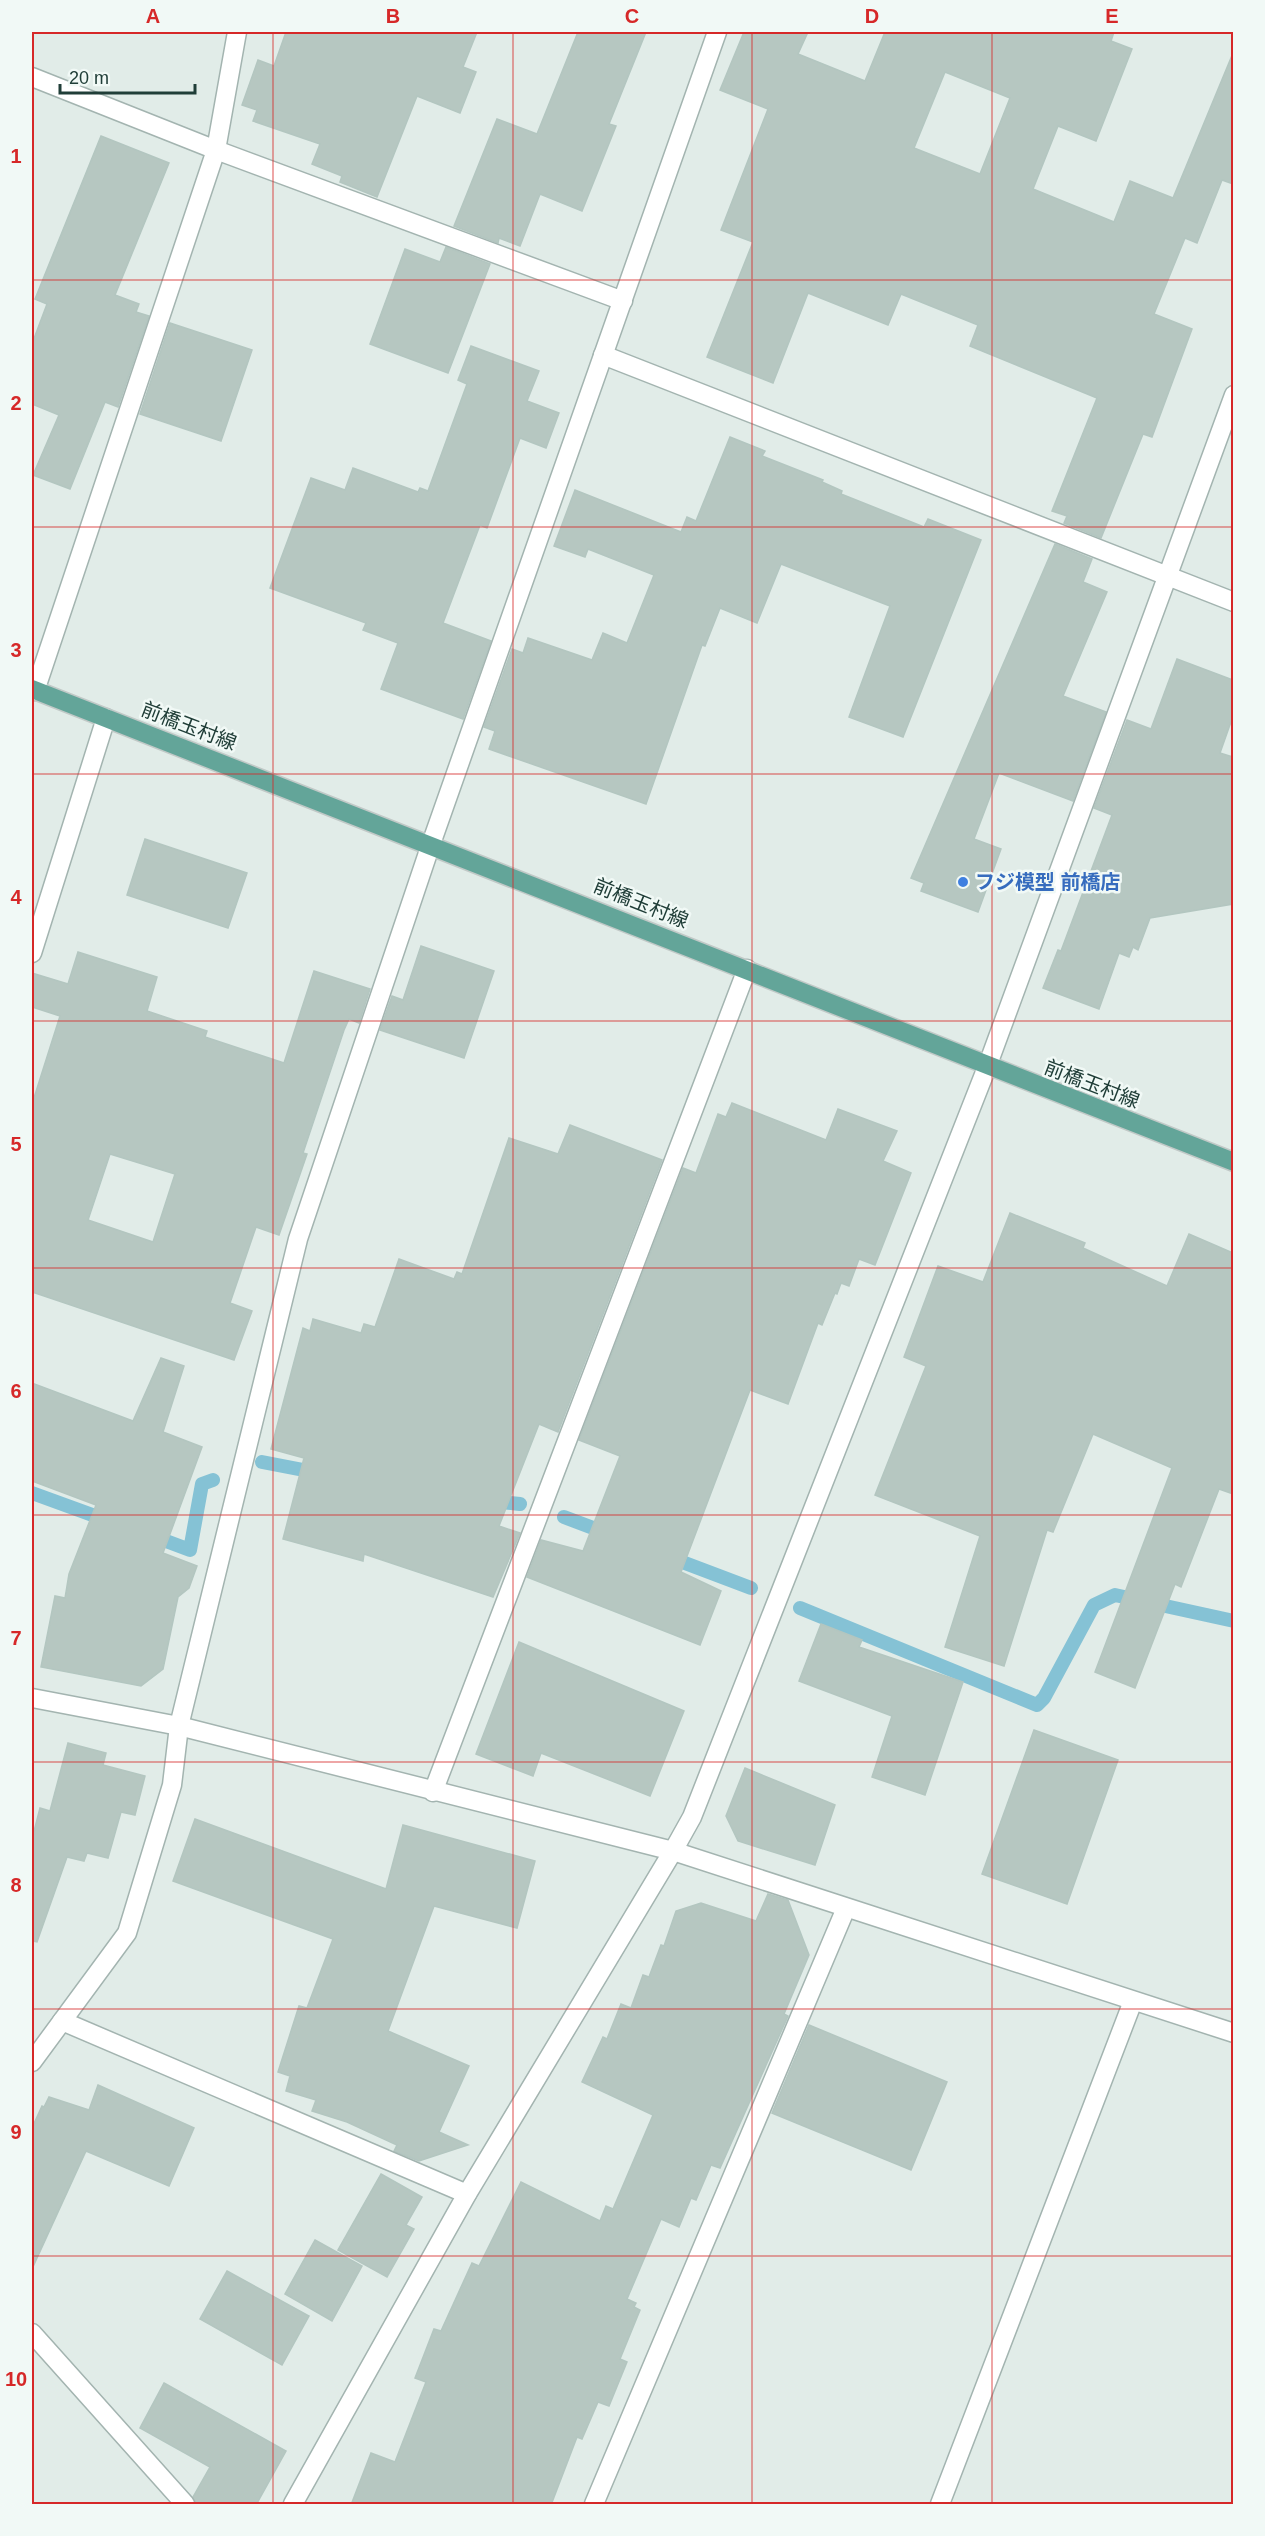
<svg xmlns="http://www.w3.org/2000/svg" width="1265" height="2536" viewBox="0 0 1265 2536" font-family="Arial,'Noto Sans JP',sans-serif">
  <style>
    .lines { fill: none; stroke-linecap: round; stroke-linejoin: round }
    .stream { stroke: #85c2d5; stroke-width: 14 }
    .building { fill: #b6c7c1; stroke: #b3c6c0; stroke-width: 1.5; fill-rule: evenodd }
    .service-casing { stroke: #a3b4b0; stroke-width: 21 }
    .minor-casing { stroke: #a3b4b0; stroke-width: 21 }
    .tertiary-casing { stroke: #a3b4b0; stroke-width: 21 }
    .primary-casing { stroke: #c1c9c7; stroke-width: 21 }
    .service { stroke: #fff; stroke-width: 18 }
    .minor { stroke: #fff; stroke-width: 18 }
    .tertiary { stroke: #fff; stroke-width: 18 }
    .primary { stroke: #63a599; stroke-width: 18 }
    .grid { fill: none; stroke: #d62828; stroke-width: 1.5; stroke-opacity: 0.55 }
    .shop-dot { fill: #3f7fe0; stroke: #f1f9f6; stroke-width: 2 }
    .labels { text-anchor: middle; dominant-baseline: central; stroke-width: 5; stroke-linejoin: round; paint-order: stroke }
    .street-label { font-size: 20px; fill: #203e38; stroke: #f1f9f6 }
    .shop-label { font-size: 20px; font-weight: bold; fill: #366cbe; stroke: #f1f9f6; text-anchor: start }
    .neatline { fill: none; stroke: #d62828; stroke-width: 2 }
    .grid-label { font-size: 20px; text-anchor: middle; font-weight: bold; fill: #d62828 }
  </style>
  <rect width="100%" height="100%" fill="#e1ece8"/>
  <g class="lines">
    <!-- stream -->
    <g class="stream">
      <path d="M 262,1462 L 319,1473"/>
      <path d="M 32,1493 L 109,1521"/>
      <path d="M 492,1501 L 520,1504"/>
      <path d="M 564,1517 L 609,1534"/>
      <path d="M 150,1535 L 190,1550 L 202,1484 L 213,1480"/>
      <path d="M 669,1557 L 751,1588"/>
      <path d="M 800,1608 L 1037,1705 L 1044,1698 L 1094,1605 L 1115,1595 L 1234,1621"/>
    </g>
  </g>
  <!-- building -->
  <g class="building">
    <path d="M 286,32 L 477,32 L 463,67 L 476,72 L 460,113 L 417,96 L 377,197 L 340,182 L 342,176 L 312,164 L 320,144 L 253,121 L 257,110 L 242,105 L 258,60 L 274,66 Z"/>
    <path d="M 578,32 L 646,32 L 609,124 L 616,126 L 582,211 L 540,194 L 520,246 L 499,238 L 498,243 L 454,226 L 497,119 L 537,134 Z"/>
    <path d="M 744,32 L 808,32 L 798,54 L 865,81 L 885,32 L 1114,32 L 1111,41 L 1132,49 L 1096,141 L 1058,126 L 1033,189 L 1114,222 L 1130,181 L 1173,198 L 1233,53 L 1233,184 L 1222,180 L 1197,243 L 1185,238 L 1154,314 L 1192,329 L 1152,437 L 1143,434 L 1101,538 L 1064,523 L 1067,516 L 1052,511 L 1097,398 L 970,346 L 978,325 L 901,294 L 888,325 L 808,293 L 773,383 L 707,357 L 753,242 L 721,230 L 768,109 L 720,90 ZM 945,72 L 1010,98 L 980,174 L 914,148 Z"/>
    <path d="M 101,136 L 169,163 L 115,295 L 139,304 L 136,312 L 149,316 L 118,407 L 105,402 L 70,489 L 33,475 L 59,415 L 32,404 L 32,344 L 47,304 L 35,299 Z"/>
    <path d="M 446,247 L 490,264 L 448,373 L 370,344 L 405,249 L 440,262 Z"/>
    <path d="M 170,323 L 252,350 L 221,441 L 140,414 Z"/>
    <path d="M 471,346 L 539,371 L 527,401 L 559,413 L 546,448 L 520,438 L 487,528 L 480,525 L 443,623 L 491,641 L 463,719 L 381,689 L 398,643 L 363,630 L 366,623 L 270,588 L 311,478 L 345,490 L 353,468 L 418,492 L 420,488 L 428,491 L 467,384 L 458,380 Z"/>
    <path d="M 730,437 L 765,451 L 762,456 L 823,480 L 822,482 L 842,491 L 841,494 L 924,527 L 928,519 L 981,540 L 903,737 L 849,717 L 890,606 L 781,564 L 757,623 L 720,608 L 705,646 L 702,645 L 646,804 L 489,749 L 495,731 L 484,727 L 512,649 L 523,653 L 528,638 L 592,660 L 603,633 L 627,643 L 654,575 L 588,549 L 585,557 L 554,546 L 575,490 L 681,532 L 687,517 L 696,521 Z"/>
    <path d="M 1055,544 L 1092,559 L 1083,582 L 1107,592 L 1063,696 L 1106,712 L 1073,801 L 999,773 L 974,839 L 1001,849 L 978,912 L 921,891 L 924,883 L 911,878 Z"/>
    <path d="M 1177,659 L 1233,680 L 1233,716 L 1220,753 L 1233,757 L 1233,904 L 1150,918 L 1138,950 L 1133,947 L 1129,957 L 1119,953 L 1099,1009 L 1043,988 L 1058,950 L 1061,951 L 1112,815 L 1094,808 L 1127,720 L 1151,729 Z"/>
    <path d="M 145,839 L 247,873 L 228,928 L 127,895 Z"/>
    <path d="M 421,946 L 494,971 L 464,1058 L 380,1030 L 392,996 L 403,1000 Z"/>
    <path d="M 78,952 L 157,977 L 147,1011 L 207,1031 L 205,1037 L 284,1063 L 314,971 L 370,989 L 359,1023 L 349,1019 L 344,1030 L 303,1153 L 307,1154 L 279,1235 L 256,1227 L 230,1303 L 252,1311 L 234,1360 L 32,1292 L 32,1104 L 60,1016 L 32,1007 L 32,973 L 68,984 ZM 110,1154 L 175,1174 L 153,1242 L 88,1220 Z"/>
    <path d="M 732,1103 L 826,1140 L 838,1109 L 897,1131 L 883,1161 L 911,1173 L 875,1265 L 859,1259 L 849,1286 L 841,1283 L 837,1294 L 835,1293 L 822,1325 L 818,1323 L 788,1404 L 750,1390 L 681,1572 L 721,1591 L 700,1645 L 527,1577 L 541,1540 L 583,1551 L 620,1456 L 579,1440 L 683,1168 L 696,1173 L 718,1114 L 726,1117 Z"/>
    <path d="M 570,1125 L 662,1160 L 558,1432 L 539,1424 L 499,1526 L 520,1533 L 493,1597 L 364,1554 L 363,1561 L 283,1539 L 304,1458 L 271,1449 L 303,1328 L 310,1331 L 313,1319 L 361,1333 L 364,1324 L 375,1327 L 399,1259 L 454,1279 L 457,1272 L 462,1274 L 509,1138 L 558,1154 Z"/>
    <path d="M 1010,1213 L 1085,1243 L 1083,1248 L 1167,1286 L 1189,1234 L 1233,1253 L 1233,1494 L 1219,1489 L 1181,1587 L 1175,1584 L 1135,1688 L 1095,1672 L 1172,1468 L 1093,1434 L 1053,1532 L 1047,1530 L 1004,1666 L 945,1647 L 980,1536 L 875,1495 L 926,1366 L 904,1357 L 938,1266 L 983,1282 Z"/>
    <path d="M 161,1358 L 184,1366 L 163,1432 L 202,1447 L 163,1553 L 197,1566 L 189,1588 L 178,1597 L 163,1669 L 141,1686 L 41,1667 L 55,1596 L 65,1598 L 69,1574 L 96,1505 L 32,1481 L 32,1383 L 133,1421 Z"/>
    <path d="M 821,1624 L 862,1640 L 859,1647 L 963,1682 L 925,1795 L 872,1777 L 892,1716 L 799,1681 Z"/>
    <path d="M 519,1642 L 684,1711 L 650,1796 L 541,1753 L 533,1776 L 476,1754 Z"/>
    <path d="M 1034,1730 L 1118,1760 L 1067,1904 L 982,1874 Z"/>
    <path d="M 68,1743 L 106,1753 L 103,1765 L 145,1776 L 135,1815 L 121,1812 L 108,1858 L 87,1853 L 84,1861 L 67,1857 L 37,1942 L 32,1941 L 32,1839 L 40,1808 L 50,1811 Z"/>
    <path d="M 745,1768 L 835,1805 L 815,1865 L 738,1841 L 726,1816 Z"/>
    <path d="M 195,1819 L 386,1889 L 403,1825 L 535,1861 L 517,1928 L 434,1906 L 388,2031 L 469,2066 L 439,2132 L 468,2145 L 419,2161 L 394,2151 L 397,2145 L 347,2122 L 312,2111 L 316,2100 L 286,2091 L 290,2076 L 278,2072 L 299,2006 L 307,2008 L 333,1939 L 173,1881 Z"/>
    <path d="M 768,1894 L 788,1900 L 809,1955 L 784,2014 L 788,2016 L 720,2168 L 711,2165 L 696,2200 L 691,2198 L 679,2227 L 661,2219 L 627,2299 L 636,2303 L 634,2307 L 640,2310 L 620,2359 L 627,2362 L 609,2406 L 598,2402 L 582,2439 L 577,2437 L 551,2505 L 351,2505 L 371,2453 L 395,2462 L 426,2382 L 415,2378 L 434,2329 L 441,2331 L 472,2263 L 479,2266 L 521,2182 L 600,2221 L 606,2206 L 613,2209 L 653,2115 L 582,2082 L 603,2037 L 607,2039 L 621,2004 L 631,2008 L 643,1975 L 649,1977 L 661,1945 L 664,1946 L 676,1911 L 701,1903 L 756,1921 Z"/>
    <path d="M 809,2025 L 947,2082 L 911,2170 L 772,2113 Z"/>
    <path d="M 98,2085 L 194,2128 L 169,2186 L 86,2151 L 32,2269 L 32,2128 L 42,2106 L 44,2107 L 49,2097 L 89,2110 Z"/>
    <path d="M 381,2174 L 422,2197 L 406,2225 L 414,2229 L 387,2277 L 338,2250 Z"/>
    <path d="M 315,2240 L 362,2266 L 332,2321 L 285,2294 Z"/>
    <path d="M 227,2271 L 309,2316 L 282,2365 L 200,2319 Z"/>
    <path d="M 164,2383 L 286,2451 L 256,2505 L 196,2505 L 193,2497 L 210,2467 L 140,2428 Z"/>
  </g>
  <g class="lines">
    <defs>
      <g id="service">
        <path d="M 433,1792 L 747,969"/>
        <path d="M 62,2021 L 467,2194"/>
        <path d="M 594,2504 L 846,1908"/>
        <path d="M 940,2504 L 1133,2001"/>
      </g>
      <g id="minor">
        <path d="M 32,77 L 216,150 L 623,301"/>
        <path d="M 603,355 L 1234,602"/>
        <path d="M 35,691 L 216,150 L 237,32"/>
        <path d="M 32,953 L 106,718"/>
        <path d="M 673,1851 L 692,1817 L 987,1067 L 1234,395"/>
        <path d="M 32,2062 L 127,1933 L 172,1785 L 179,1726 L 298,1239 L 431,844 L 717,32"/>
        <path d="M 32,2333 L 185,2504"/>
      </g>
      <g id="tertiary">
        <path d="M 32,1698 L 179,1726 L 673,1851 L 1234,2033"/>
        <path d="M 293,2504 L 467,2194 L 673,1851"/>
      </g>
      <path id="primary" d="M 32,689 L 1234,1162"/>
    </defs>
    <!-- service casing -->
    <use href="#service" class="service-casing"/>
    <!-- minor casing -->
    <use href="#minor" class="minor-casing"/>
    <!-- tertiary casing -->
    <use href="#tertiary" class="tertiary-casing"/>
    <!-- primary casing -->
    <use href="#primary" class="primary-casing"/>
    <!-- service -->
    <use href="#service" class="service"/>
    <!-- minor -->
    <use href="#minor" class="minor"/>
    <!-- tertiary -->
    <use href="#tertiary" class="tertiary"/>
    <!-- primary -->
    <use href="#primary" class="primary"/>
  </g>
  <!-- grid -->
  <path class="grid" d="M 273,32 L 273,2504M 513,32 L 513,2504M 752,32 L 752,2504M 992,32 L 992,2504M 32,280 L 1234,280M 32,527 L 1234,527M 32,774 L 1234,774M 32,1021 L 1234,1021M 32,1268 L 1234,1268M 32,1515 L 1234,1515M 32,1762 L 1234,1762M 32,2009 L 1234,2009M 32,2256 L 1234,2256"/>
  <!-- markers -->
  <circle class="shop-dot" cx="963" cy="882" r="6"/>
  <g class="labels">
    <!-- street labels -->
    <g class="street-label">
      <text transform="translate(189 726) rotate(21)">前橋玉村線</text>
      <text transform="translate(641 903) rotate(22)">前橋玉村線</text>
      <text transform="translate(1092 1084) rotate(21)">前橋玉村線</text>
    </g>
    <!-- shop labels -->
    <g class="shop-label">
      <text x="975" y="882">フジ模型 前橋店</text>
    </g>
  </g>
  <!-- border -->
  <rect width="1265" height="2536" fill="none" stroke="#f1f9f6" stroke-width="66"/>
  <!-- scale -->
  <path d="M60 84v9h135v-9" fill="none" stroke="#203e38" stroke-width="3"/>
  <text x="69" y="84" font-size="18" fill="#203e38" stroke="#f1f9f6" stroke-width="4.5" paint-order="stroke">20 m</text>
  <rect x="33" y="33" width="1199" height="2470" class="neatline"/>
  <g class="grid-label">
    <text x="153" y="23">A</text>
    <text x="393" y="23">B</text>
    <text x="632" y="23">C</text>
    <text x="872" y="23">D</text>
    <text x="1112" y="23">E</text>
    <text x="16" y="163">1</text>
    <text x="16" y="410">2</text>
    <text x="16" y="657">3</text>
    <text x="16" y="904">4</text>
    <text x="16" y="1151">5</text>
    <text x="16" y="1398">6</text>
    <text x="16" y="1645">7</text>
    <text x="16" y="1892">8</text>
    <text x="16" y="2139">9</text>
    <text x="16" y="2386">10</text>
  </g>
</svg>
